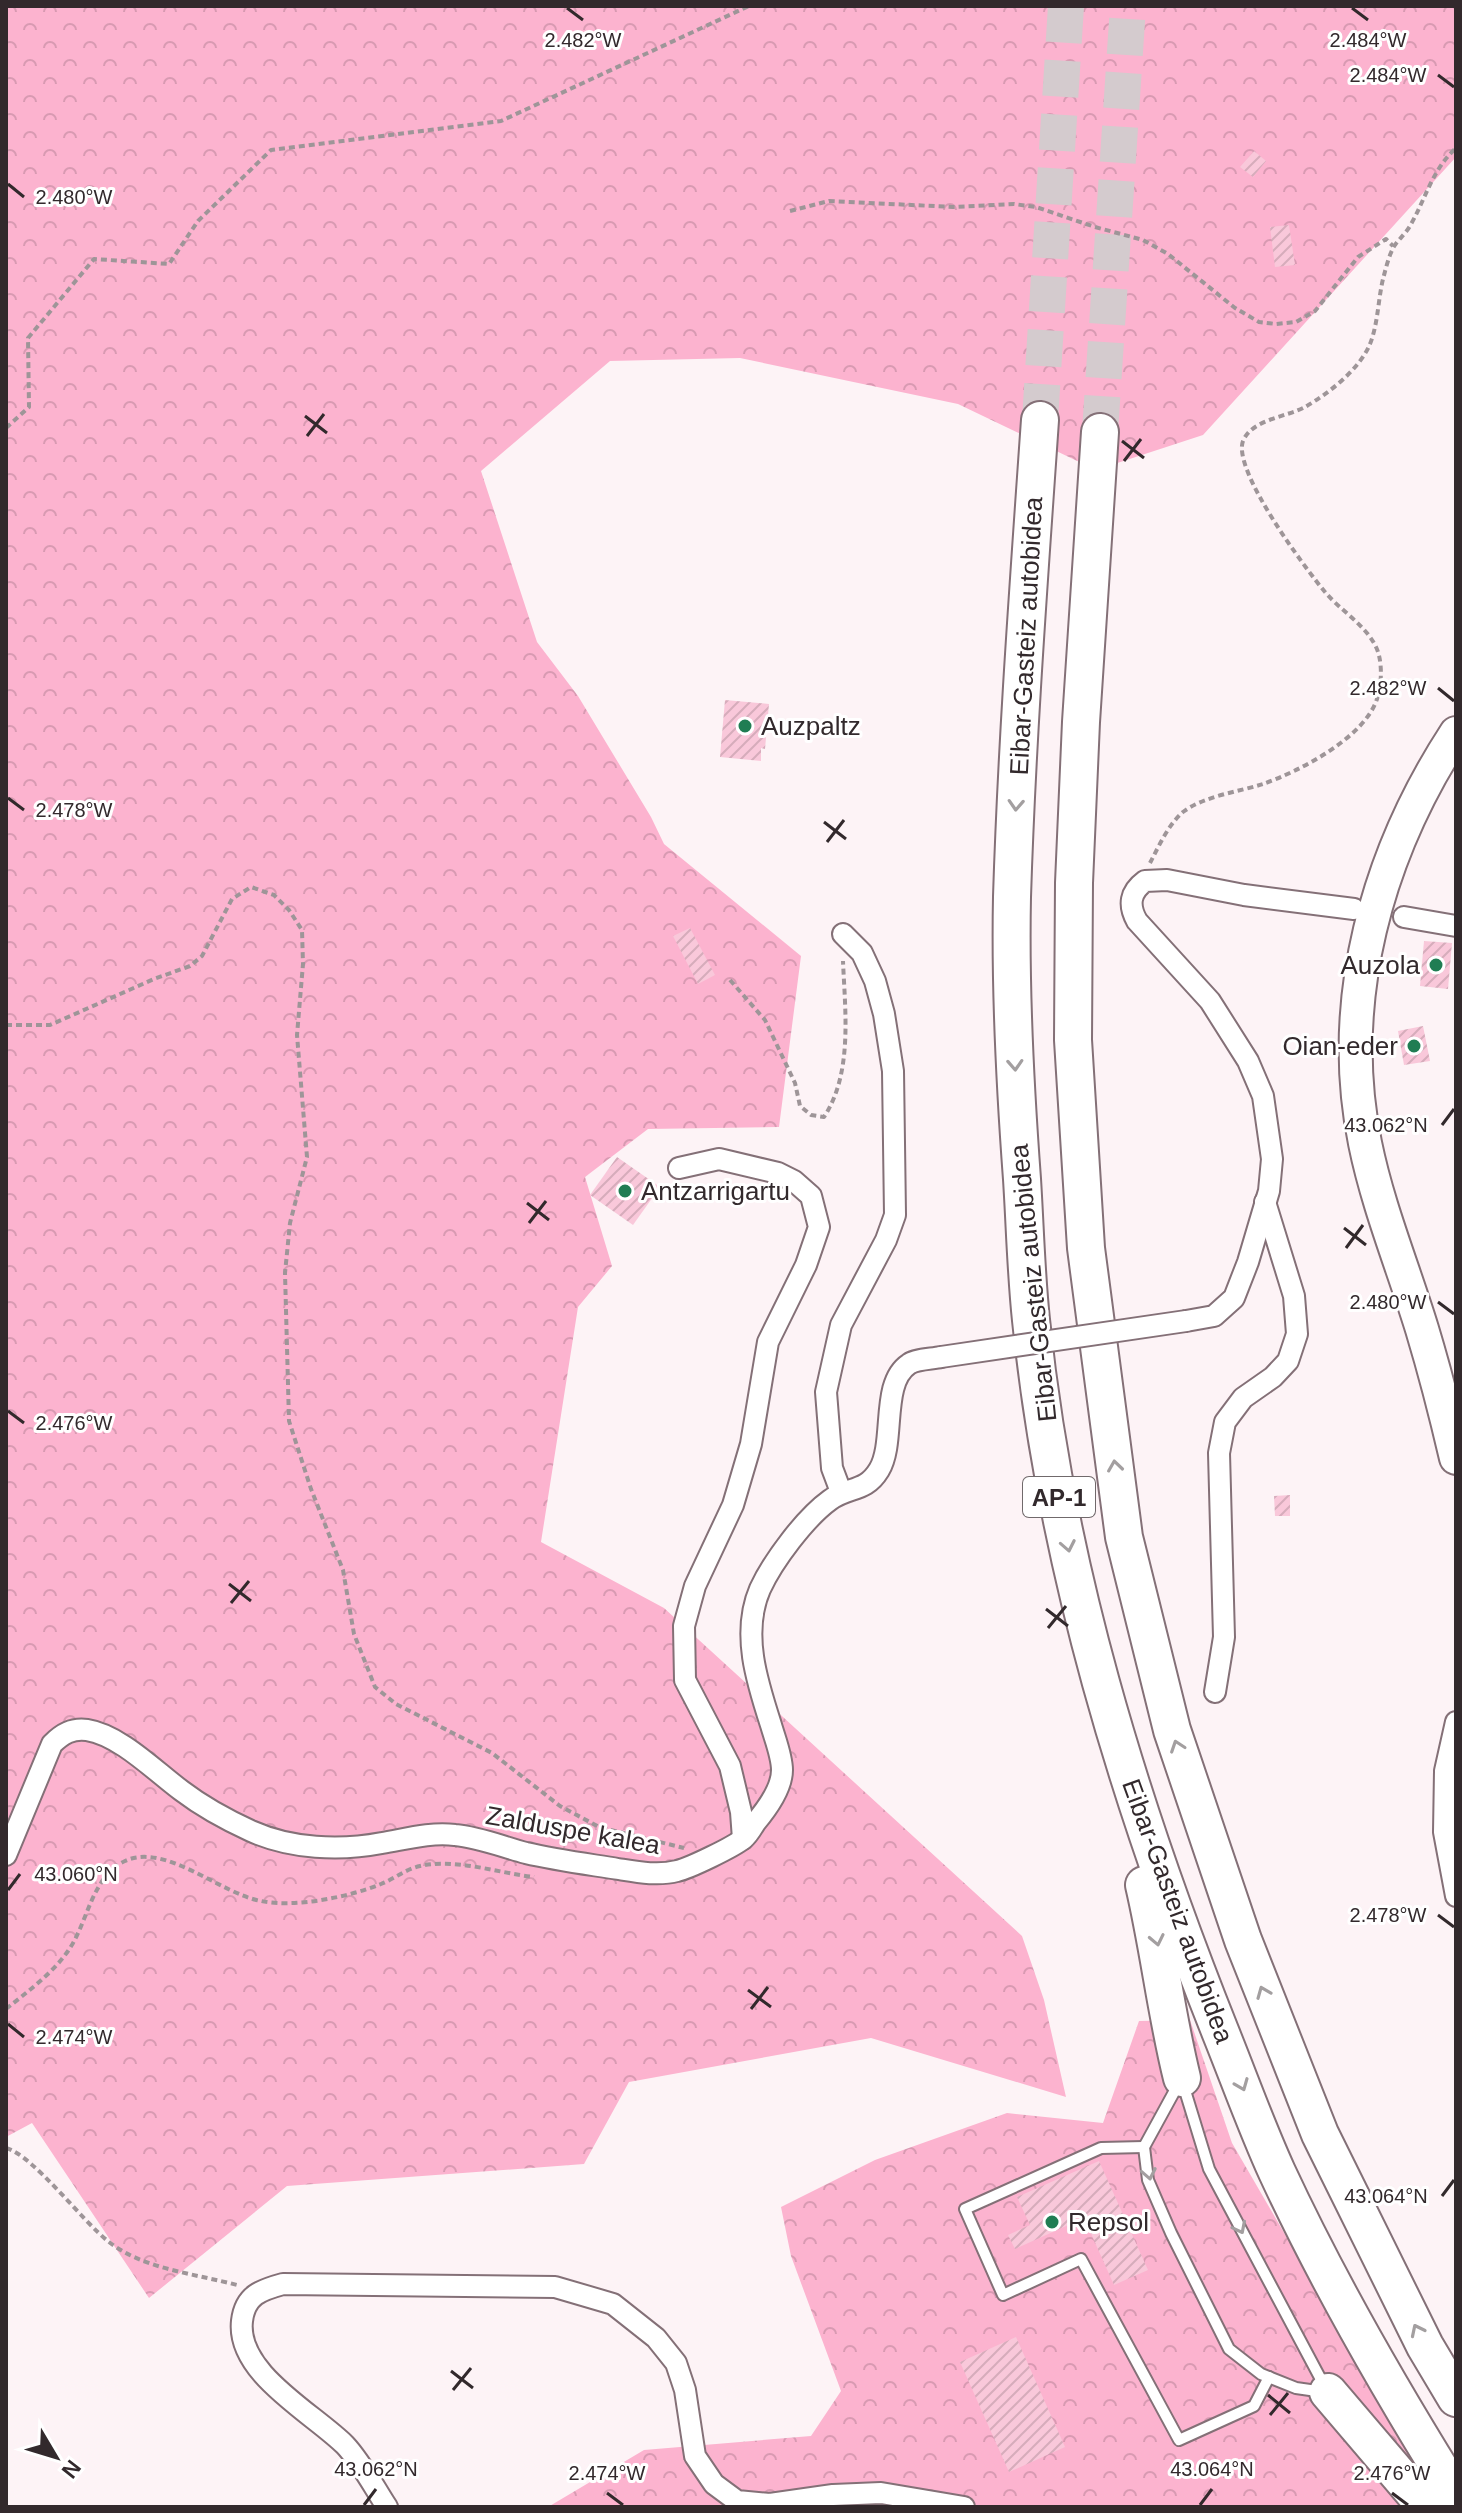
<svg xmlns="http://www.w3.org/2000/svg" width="1462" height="2513" viewBox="0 0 1462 2513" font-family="Arial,sans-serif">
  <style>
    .forest { fill: url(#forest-crowns) }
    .building { fill: url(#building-hatch) }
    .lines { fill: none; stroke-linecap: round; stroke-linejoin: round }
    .motorway-tunnel { stroke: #d4cbce; stroke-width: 36; stroke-dasharray: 36 18; stroke-linecap: butt }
    .service-casing { stroke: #847077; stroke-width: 14 }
    .minor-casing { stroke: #847077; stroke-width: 24 }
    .primary-casing { stroke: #847077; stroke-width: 36 }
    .motorway-casing { stroke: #847077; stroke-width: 40 }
    .path { stroke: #9e9598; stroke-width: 4; stroke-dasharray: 6 4; stroke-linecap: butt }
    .service { stroke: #fff; stroke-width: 10 }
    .minor { stroke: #fff; stroke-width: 20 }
    .primary { stroke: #fff; stroke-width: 32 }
    .motorway { stroke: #fff; stroke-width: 36 }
    .minor-bridge-casing { stroke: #847077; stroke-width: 24; stroke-linecap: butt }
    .minor-bridge { stroke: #fff; stroke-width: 20 }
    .oneway { stroke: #a39fa0 }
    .ticks { fill: none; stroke: #32292c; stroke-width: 3 }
    .poi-dot { fill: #207d53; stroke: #fff; stroke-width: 3 }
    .labels { text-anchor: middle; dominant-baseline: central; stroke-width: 6; stroke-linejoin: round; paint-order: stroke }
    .shield { fill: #fff; stroke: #70696b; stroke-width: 2 }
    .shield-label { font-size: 24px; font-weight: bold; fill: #32292c }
    .street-label { font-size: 26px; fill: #32292c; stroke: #fff }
    .poi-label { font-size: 26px; fill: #32292c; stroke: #fff; text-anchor: start }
    .ticks-label { font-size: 20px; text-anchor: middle; fill: #32292c; stroke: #fff; stroke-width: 6; stroke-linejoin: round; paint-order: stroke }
  </style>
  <defs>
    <pattern id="forest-crowns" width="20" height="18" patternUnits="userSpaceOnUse" patternTransform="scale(2)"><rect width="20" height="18" fill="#fcb3cf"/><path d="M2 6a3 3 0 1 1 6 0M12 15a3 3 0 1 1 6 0" fill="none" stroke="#d89ab2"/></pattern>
    <pattern id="building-hatch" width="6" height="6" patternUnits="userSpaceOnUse" patternTransform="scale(2)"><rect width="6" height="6" fill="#f9c8da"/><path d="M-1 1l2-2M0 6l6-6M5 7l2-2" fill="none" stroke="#d6acbb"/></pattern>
  </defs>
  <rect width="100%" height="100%" fill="#fdf3f6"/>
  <!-- forest -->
  <g class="forest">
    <path d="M 6,6 L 1456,6 L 1456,157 L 1203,435 L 1096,470 L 958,404 L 740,358 L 610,361 L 481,471 L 537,642 L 578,696 L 651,817 L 664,844 L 801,956 L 779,1127 L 648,1129 L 585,1177 L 612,1266 L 578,1307 L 541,1542 L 664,1608 L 1022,1936 L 1044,2000 L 1066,2097 L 871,2038 L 629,2082 L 584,2164 L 287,2186 L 149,2298 L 32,2123 L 6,2137 Z"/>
    <path d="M 1190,2020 L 1232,2143 L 1440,2502 L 1422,2507 L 548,2507 L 644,2450 L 811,2436 L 841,2391 L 791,2256 L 781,2207 L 875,2160 L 1007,2113 L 1103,2123 L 1139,2021 Z"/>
  </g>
  <!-- building -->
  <g class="building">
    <path d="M 1254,151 L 1266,161 L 1253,177 L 1240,167 Z"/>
    <path d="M 1289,225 L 1295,265 L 1275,267 L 1270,227 Z"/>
    <path d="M 725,700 L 769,704 L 765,749 L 761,748 L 761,761 L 720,757 Z"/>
    <path d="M 690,928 L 715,975 L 698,984 L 673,936 Z"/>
    <path d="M 1424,941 L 1452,943 L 1448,989 L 1420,986 Z"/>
    <path d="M 1423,1026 L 1430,1061 L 1404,1065 L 1398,1031 Z"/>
    <path d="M 617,1157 L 660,1187 L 633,1225 L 590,1195 Z"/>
    <path d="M 1290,1495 L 1290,1516 L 1275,1516 L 1274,1496 Z"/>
    <path d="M 1099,2161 L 1148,2270 L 1114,2285 L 1084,2218 L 1015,2249 L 1008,2235 L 1030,2225 L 1017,2197 Z"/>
    <path d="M 1016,2337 L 1065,2447 L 1009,2472 L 960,2362 Z"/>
  </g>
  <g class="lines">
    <!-- motorway-tunnel -->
    <g class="motorway-tunnel">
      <path d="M 1040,420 L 1066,6"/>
      <path d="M 1100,432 L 1128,6"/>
    </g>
    <defs>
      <g id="service">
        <path d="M 1179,2083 L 1144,2147 L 1148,2180 L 1171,2233 L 1229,2349 L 1261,2374 L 1296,2388 L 1324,2392"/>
        <path d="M 1183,2084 L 1209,2169 L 1325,2387"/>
        <path d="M 1144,2147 L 1101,2148 L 965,2209 L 1003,2295 L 1081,2259 L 1179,2440 L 1254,2406 L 1269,2377"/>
      </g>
      <g id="minor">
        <path d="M 1404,917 L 1456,926"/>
        <path d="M 679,1168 L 719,1159 L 778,1173 L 794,1181 L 811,1196 L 819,1227 L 806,1265 L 768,1342 L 751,1444 L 733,1505 L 695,1586 L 684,1626 L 685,1680 L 730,1766 L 741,1812 L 743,1839"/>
        <path d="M 1186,1321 L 1214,1316 L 1234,1298 L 1248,1262 L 1269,1191 L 1272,1159 L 1263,1096 L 1248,1061 L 1210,1001 L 1137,921 C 1128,905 1130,892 1145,881 L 1167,880 L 1244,895 L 1354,909"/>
        <path d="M 841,1492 L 832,1468 L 826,1392 L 841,1325 L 886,1240 L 895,1215 L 893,1071 L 884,1014 L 875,981 L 862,953 L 843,934"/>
        <path d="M 1215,1692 L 1224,1637 L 1219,1453 L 1225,1422 L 1243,1398 L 1273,1377 L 1288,1361 L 1297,1334 L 1294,1296 L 1265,1202"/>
        <path d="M 1456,1722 L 1445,1771 L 1444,1832 L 1456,1896"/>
        <path d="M 6,1855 L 52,1744 C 62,1734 72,1728 87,1730 C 120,1735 156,1772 182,1791 C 203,1807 227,1820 251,1831 C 291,1849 340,1851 382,1843 C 406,1839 430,1832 455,1835 C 479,1837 503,1847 526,1853 C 556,1860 587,1864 618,1869 C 637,1872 658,1876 677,1871 C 690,1868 733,1847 743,1839 C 748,1835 752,1828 755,1823 C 766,1810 782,1789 782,1770 C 782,1756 775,1739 771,1725 C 757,1682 741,1633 760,1589 C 773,1561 805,1518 830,1500 C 849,1486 865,1493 879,1470 C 896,1442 880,1383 909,1364 C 916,1359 932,1359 941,1357"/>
        <path d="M 387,2507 C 374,2487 361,2462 345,2445 C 313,2413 236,2373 242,2321 C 245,2295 261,2290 283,2284 L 555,2287 L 613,2304 L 656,2338 L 676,2363 L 685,2390 L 695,2456 L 714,2484 L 737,2501 L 770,2504 L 833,2495 L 881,2493 L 964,2507"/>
      </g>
      <path id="primary" d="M 1456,733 C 1377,854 1336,1000 1365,1143 C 1378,1207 1403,1267 1422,1329 C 1435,1372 1446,1415 1456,1458"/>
      <g id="motorway">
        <path d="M 1040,420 C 1029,579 1017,738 1012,897 C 1010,991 1015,1085 1022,1179 C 1025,1226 1026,1273 1031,1320 C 1056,1565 1129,1803 1220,2031 C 1239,2078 1256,2126 1277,2172 C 1329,2284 1391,2391 1456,2495"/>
        <path d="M 1100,432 L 1081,722 L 1074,883 L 1073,1040 L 1086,1248 L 1124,1537 L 1172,1730 L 1243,1940 L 1320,2134 L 1425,2346 L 1456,2398"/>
        <path d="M 1144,1885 C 1159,1949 1166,2014 1182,2078"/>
        <path d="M 1328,2392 L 1426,2507"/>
      </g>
    </defs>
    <!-- service casing -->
    <use href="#service" class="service-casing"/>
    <!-- minor casing -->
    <use href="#minor" class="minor-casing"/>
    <!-- primary casing -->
    <use href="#primary" class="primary-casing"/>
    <!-- motorway casing -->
    <use href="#motorway" class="motorway-casing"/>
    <!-- path -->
    <g class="path">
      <path d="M 790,211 L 829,201 L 953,207 L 1014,204 L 1036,207 L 1095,227 L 1143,240 L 1168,254 L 1235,308 L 1259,322 L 1276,324 L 1296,322 L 1315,311 L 1358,257 L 1386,239 L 1393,246"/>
      <path d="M 6,428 L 29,407 L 28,338 L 94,259 L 169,264 L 198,221 L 271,150 L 501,121 L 749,6"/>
      <path d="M 1150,863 C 1159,846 1168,825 1183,812 C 1204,796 1238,792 1263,784 C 1300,771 1364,738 1377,699 C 1382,684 1383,659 1375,645 C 1364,624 1340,610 1325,592 C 1305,568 1232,470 1243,441 C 1252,419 1287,417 1305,407 C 1329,393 1359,370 1370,344 C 1378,324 1378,300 1383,279 C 1386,268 1389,254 1395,245 C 1400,238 1406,233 1410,226 C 1426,198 1432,170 1456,148"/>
      <path d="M 730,980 L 765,1020 L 795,1083 L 800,1106 L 811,1115 L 824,1117 C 853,1073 845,1011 843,961"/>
      <path d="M 6,1025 L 50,1025 L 154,979 L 190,966 L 202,956 L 232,899 L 251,887 L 274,895 L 289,910 L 302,930 L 303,964 L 297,1035 L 307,1157 L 290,1223 L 285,1273 L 289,1421 L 311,1489 L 343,1570 L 354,1634 L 375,1687 L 396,1704 L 492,1753 L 560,1806 L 599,1827 L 684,1848"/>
      <path d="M 6,2009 C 27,1992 52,1974 68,1951 C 88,1923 91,1877 125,1861 C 165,1842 221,1894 261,1901 C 295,1908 349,1897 381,1884 C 394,1879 406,1869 420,1866 C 456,1858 498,1873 534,1877"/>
      <path d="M 6,2148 C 33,2155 83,2222 109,2242 C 143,2269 196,2274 237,2285"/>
    </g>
    <!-- service -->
    <use href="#service" class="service"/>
    <!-- minor -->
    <use href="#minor" class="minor"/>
    <!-- primary -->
    <use href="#primary" class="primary"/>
    <!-- motorway -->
    <use href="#motorway" class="motorway"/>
    <defs>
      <path id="minor-bridge" d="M 941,1357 L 1186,1321"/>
    </defs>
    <!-- minor-bridge casing -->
    <use href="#minor-bridge" class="minor-bridge-casing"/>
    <!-- minor-bridge -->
    <use href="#minor-bridge" class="minor-bridge"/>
  </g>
  <!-- one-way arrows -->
  <defs><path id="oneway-chevron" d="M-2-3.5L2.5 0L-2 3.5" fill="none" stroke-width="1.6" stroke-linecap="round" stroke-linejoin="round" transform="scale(2)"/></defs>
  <g class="oneway">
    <use href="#oneway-chevron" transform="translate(1016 805) rotate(93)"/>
    <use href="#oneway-chevron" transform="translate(1015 1065) rotate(87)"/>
    <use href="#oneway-chevron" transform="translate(1115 1466) rotate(-98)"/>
    <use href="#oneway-chevron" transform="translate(1068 1546) rotate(79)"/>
    <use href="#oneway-chevron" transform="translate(1177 1746) rotate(-109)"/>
    <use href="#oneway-chevron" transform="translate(1157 1940) rotate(78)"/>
    <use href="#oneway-chevron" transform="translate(1263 1992) rotate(-112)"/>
    <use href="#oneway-chevron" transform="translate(1242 2085) rotate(68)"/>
    <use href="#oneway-chevron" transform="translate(1149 2174) rotate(79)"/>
    <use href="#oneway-chevron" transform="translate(1240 2228) rotate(63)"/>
    <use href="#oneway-chevron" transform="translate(1417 2330) rotate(-116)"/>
  </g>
  <!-- ticks -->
  <path class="ticks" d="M 567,8 L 583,20M 1352,8 L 1368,20M 1438,75 L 1454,87M 8,184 L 24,197M 305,416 L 327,433M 307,436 L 324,414M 1122,441 L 1144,458M 1124,461 L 1141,439M 1438,688 L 1454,701M 8,798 L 24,810M 824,822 L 846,839M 827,842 L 844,820M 1442,1125 L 1454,1109M 527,1203 L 549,1220M 529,1223 L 546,1201M 1344,1228 L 1366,1245M 1346,1248 L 1363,1225M 1438,1302 L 1454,1314M 8,1411 L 24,1423M 229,1584 L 251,1601M 231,1603 L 249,1581M 1046,1609 L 1068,1626M 1048,1628 L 1066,1606M 8,1890 L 20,1874M 1438,1915 L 1454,1927M 748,1990 L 771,2007M 751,2009 L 768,1987M 8,2024 L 24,2037M 1442,2196 L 1454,2180M 451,2371 L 473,2388M 453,2390 L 471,2368M 1268,2395 L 1290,2413M 1270,2415 L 1288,2393M 607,2493 L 623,2505M 1392,2493 L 1408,2505M 364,2505 L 376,2489M 1200,2505 L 1212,2489"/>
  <!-- markers -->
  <g class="poi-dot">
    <circle cx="745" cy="726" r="8"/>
    <circle cx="1436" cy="965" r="8"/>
    <circle cx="1414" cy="1046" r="8"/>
    <circle cx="625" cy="1191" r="8"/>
    <circle cx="1052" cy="2222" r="8"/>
  </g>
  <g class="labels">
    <!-- shield labels -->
    <rect class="shield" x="1023" y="1477" width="72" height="40" rx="6"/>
    <g class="shield-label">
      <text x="1059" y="1497">AP-1</text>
    </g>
    <!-- street labels -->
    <g class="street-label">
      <text transform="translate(1026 636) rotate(-87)">Eibar-Gasteiz autobidea</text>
      <text transform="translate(1033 1283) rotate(-96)">Eibar-Gasteiz autobidea</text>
      <text transform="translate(573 1830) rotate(10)">Zalduspe kalea</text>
      <text transform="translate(1178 1911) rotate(70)">Eibar-Gasteiz autobidea</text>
    </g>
    <!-- poi labels -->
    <g class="poi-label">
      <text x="761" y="726">Auzpaltz</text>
      <text x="1420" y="965" text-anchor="end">Auzola</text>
      <text x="1398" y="1046" text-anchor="end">Oian-eder</text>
      <text x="641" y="1191">Antzarrigartu</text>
      <text x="1068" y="2222">Repsol</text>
    </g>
  </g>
  <g class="ticks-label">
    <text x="1368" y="47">2.484°W</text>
    <text x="583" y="47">2.482°W</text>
    <text x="1388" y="82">2.484°W</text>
    <text x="74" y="204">2.480°W</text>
    <text x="1388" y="695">2.482°W</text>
    <text x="74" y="817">2.478°W</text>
    <text x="1386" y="1132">43.062°N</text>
    <text x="1388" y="1309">2.480°W</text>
    <text x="74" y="1430">2.476°W</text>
    <text x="76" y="1881">43.060°N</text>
    <text x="1388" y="1922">2.478°W</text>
    <text x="74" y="2044">2.474°W</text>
    <text x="1386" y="2203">43.064°N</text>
    <text x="376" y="2476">43.062°N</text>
    <text x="1212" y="2476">43.064°N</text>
    <text x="607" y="2480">2.474°W</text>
    <text x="1392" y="2480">2.476°W</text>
  </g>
  <!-- border -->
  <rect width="1462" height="2513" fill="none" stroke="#32292c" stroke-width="16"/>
  <!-- north arrow -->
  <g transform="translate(56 2457) rotate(128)" stroke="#ffffff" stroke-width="6" paint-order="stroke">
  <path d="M0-6L14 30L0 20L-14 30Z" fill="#32292c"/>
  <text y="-12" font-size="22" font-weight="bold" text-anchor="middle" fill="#32292c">N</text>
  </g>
</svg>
